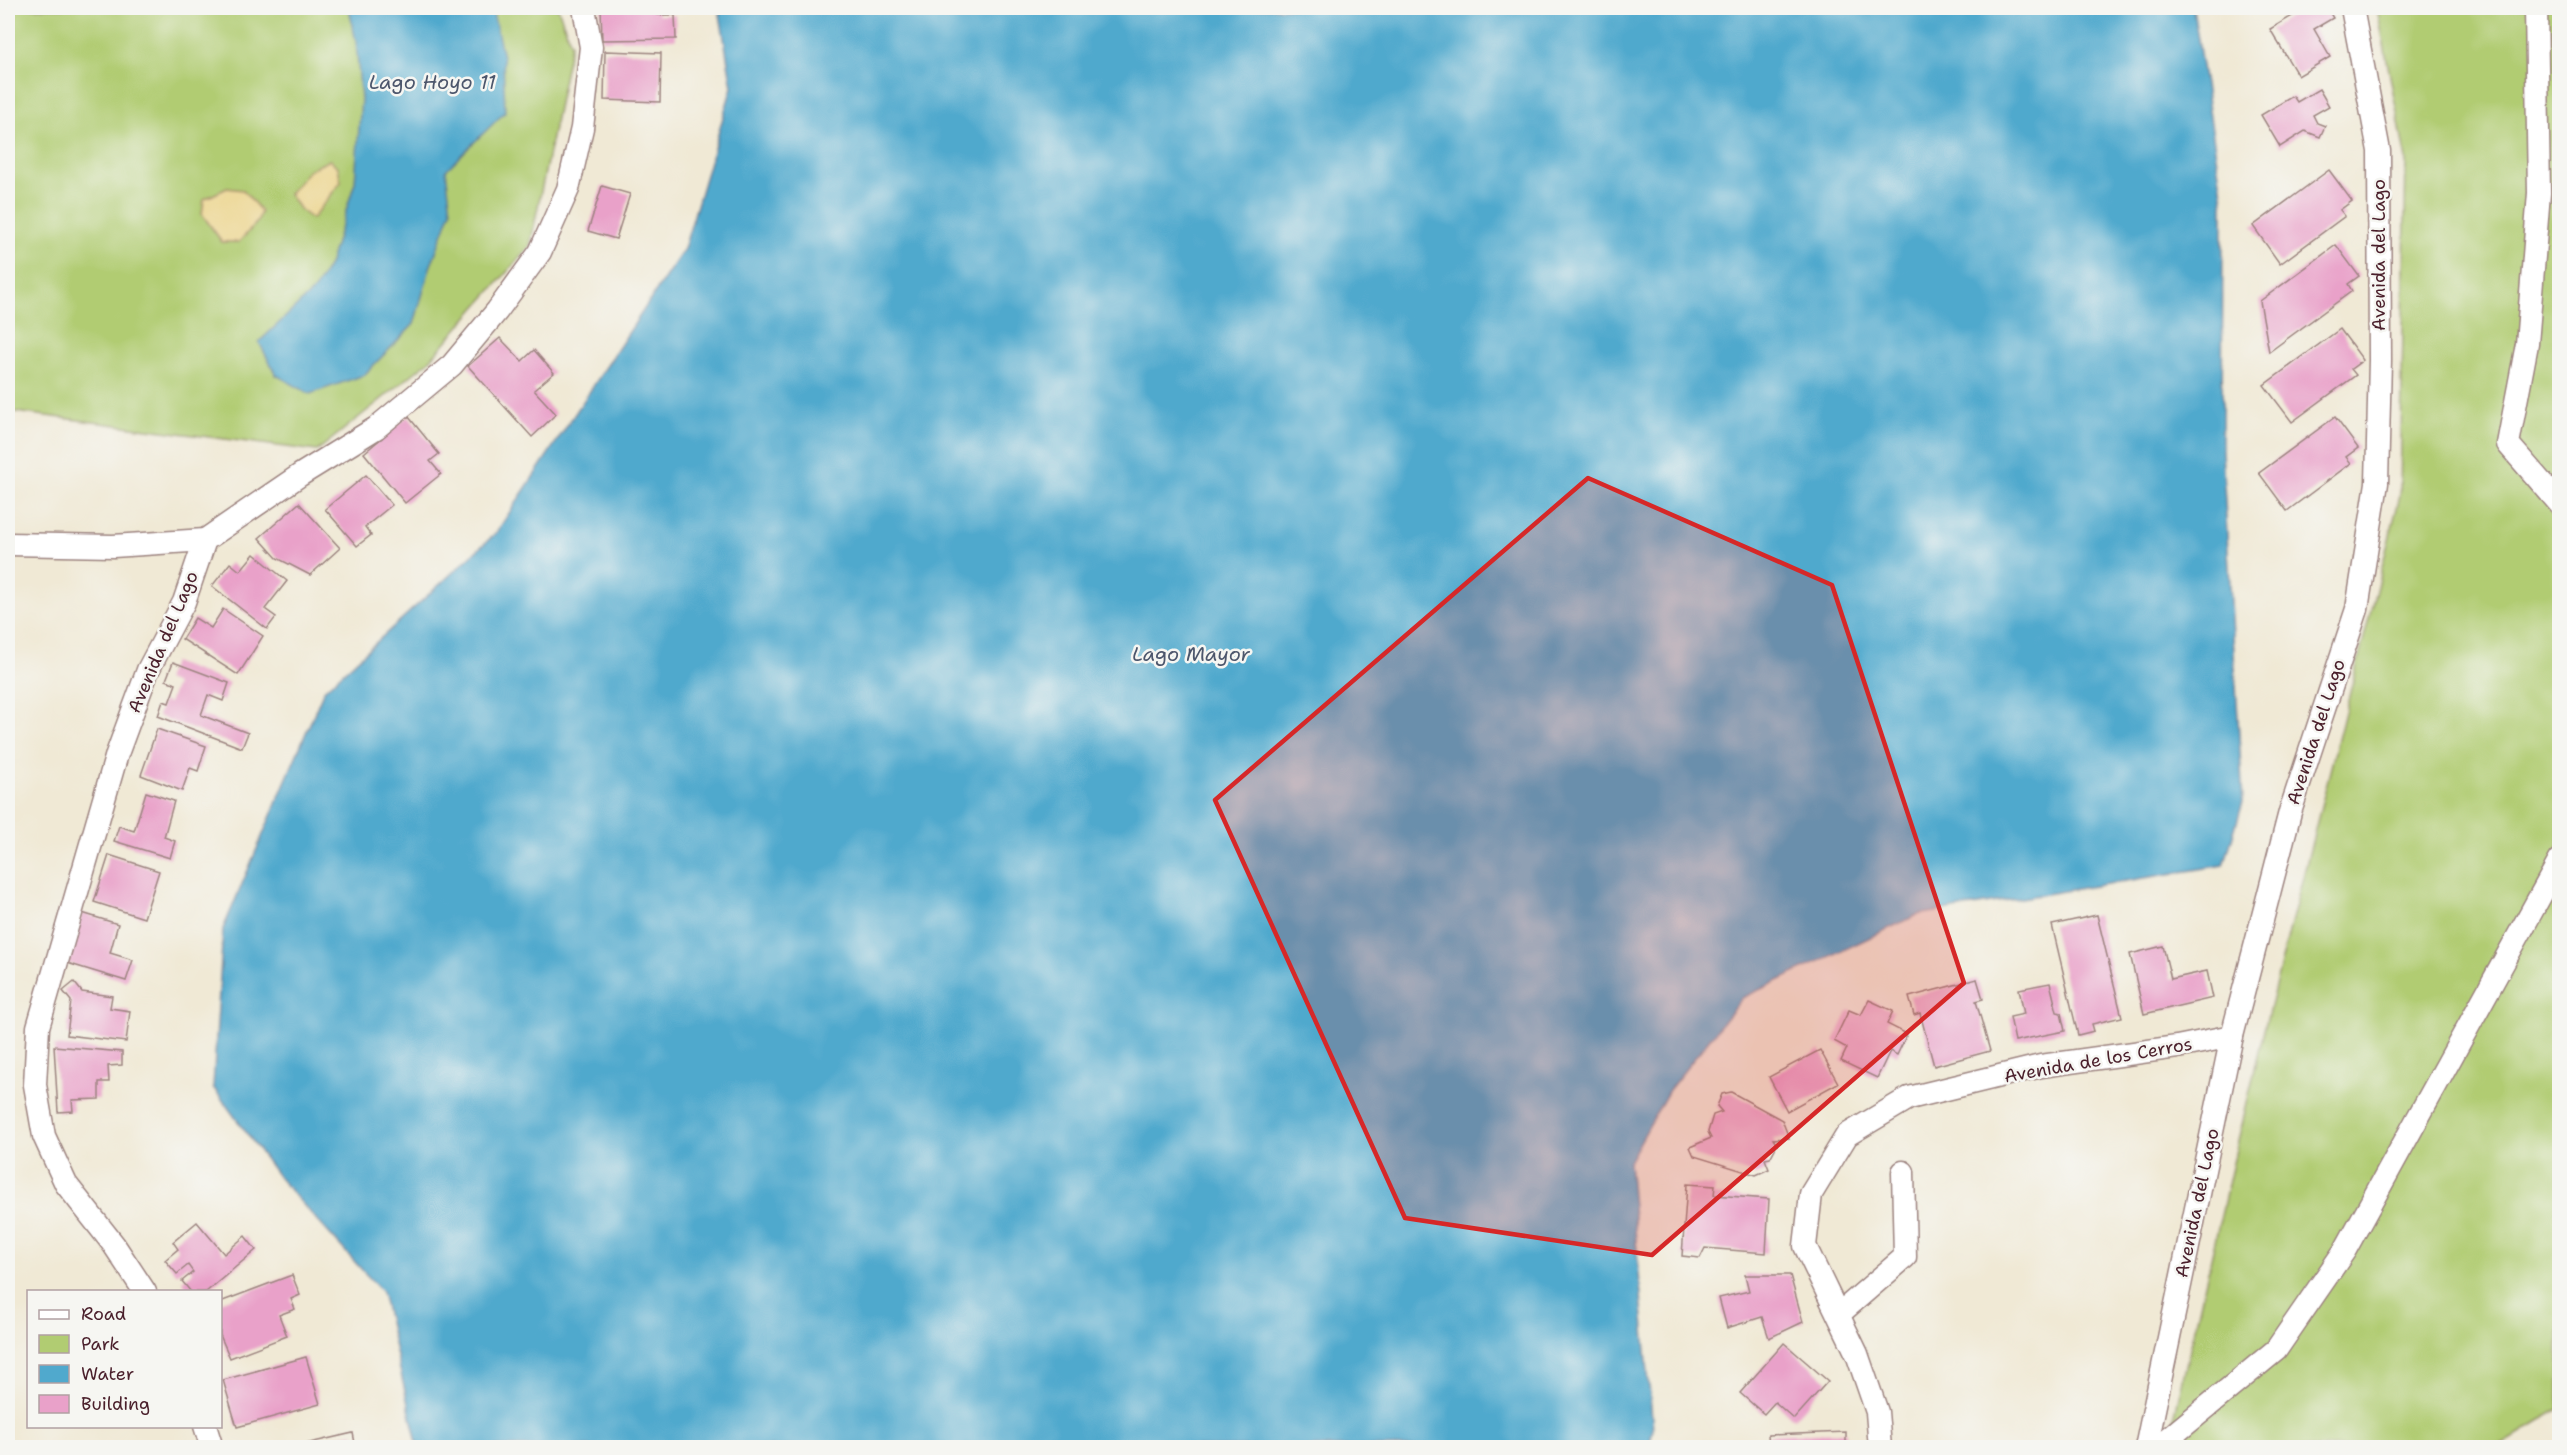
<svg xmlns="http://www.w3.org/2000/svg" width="2567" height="1455" viewBox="0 0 2567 1455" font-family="'Shantell Sans',sans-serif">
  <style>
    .green { fill: #b1cc72; stroke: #7e764e; stroke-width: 1.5 }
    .sand { fill: #eeda9e; stroke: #9c7c64; stroke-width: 1.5 }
    .water { fill: #50a9cd; stroke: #4d647c; stroke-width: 1.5 }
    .building { fill: #e9a1c9 }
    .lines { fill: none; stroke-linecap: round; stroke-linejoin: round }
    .minor-casing { stroke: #9d8480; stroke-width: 25 }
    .minor { stroke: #fff; stroke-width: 22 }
    .marked { fill: #d62828; fill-opacity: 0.2; stroke: #d62828; stroke-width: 4.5; stroke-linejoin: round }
    .labels { text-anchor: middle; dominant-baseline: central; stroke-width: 5; stroke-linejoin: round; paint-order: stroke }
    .street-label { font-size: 18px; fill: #4a1f2b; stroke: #f6f6f2 }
    .water-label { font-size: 20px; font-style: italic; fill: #4c566c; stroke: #f6f6f2 }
  </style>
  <rect width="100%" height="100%" fill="#f6f6f2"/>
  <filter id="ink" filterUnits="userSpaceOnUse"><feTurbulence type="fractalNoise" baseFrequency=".0167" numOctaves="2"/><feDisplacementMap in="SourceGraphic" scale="12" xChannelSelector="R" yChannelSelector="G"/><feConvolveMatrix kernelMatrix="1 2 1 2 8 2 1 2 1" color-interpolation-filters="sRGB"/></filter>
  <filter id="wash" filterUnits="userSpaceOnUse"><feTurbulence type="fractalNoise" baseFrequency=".008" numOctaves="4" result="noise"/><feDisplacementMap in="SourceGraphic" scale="24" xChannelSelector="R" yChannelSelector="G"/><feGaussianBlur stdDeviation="1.35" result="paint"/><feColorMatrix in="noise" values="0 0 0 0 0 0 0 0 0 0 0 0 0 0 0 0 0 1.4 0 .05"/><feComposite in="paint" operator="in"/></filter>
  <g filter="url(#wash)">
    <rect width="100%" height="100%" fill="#f0e9d5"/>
    <!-- green -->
    <g class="green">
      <path d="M 8,8 L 558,8 L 571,44 L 530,246 L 429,361 L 317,451 L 8,411 Z"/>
      <path d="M 2377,8 L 2559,8 L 2559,1409 L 2497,1447 L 2167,1448 L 2262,1038 L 2400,496 L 2406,160 Z"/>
    </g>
    <!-- sand -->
    <g class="sand">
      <path d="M 330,160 L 338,167 L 341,182 L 312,219 L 300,210 L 289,194 L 309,170 Z"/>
      <path d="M 227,188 L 243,190 L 261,211 L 258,221 L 239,242 L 222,242 L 202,214 L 204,199 Z"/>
    </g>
    <!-- water -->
    <g class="water">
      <path d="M 349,8 L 492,8 L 503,57 L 505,112 L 446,170 L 451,211 L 430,268 L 414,324 L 364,375 L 310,394 L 276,375 L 259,342 L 315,289 L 329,265 L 355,182 L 361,99 L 356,42 Z"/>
      <path d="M 719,8 L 2193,8 L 2223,200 L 2222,451 L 2243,802 L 2224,865 L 1917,915 L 1742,998 L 1669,1090 L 1629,1162 L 1653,1429 L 1649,1447 L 418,1447 L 382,1292 L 280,1179 L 213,1087 L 223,929 L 324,690 L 496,533 L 684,249 L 732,87 Z"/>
    </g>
    <g id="blocks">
      <!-- building -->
      <g class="building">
        <path d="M 601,8 L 658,8 L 658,15 L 675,15 L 676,39 L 602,40 Z"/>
        <path d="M 2306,8 L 2327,8 L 2333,18 L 2314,29 L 2330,57 L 2298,76 L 2270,29 Z"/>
        <path d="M 605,51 L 661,53 L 660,102 L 604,100 Z"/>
        <path d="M 2319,89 L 2329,106 L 2313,115 L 2317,123 L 2325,126 L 2320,137 L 2305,131 L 2280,147 L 2261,115 L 2293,96 L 2297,102 Z"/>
        <path d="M 2329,170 L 2352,201 L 2340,210 L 2345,216 L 2280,264 L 2253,226 Z"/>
        <path d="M 602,186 L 630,194 L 616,239 L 588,231 Z"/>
        <path d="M 2336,245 L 2359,276 L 2348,284 L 2352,291 L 2269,352 L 2260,301 Z"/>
        <path d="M 2340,329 L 2363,360 L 2351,369 L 2356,375 L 2292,422 L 2264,385 Z"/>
        <path d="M 500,338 L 522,361 L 534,350 L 554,373 L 534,390 L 556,414 L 532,437 L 468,366 Z"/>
        <path d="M 408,416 L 439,454 L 430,461 L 441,474 L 405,503 L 364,453 Z"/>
        <path d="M 2335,417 L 2358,448 L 2346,457 L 2351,463 L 2287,511 L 2259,473 Z"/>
        <path d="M 366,475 L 392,505 L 365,527 L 371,535 L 357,546 L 325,509 Z"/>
        <path d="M 299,503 L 340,548 L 310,575 L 277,558 L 259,538 Z"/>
        <path d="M 254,554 L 287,581 L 265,609 L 276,617 L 267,629 L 212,586 L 230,563 L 240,571 Z"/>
        <path d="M 223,609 L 263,636 L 238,675 L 182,639 L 195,618 L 211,628 Z"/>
        <path d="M 173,662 L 229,683 L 223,701 L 208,695 L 201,715 L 248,733 L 242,748 L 158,716 L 163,701 L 169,703 L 176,684 L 166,680 Z"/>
        <path d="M 157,729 L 206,746 L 198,771 L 190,768 L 182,791 L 141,775 Z"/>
        <path d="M 146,792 L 174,801 L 164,837 L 175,841 L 170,858 L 114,841 L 119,826 L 134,831 Z"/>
        <path d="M 109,855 L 159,871 L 144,918 L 94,902 Z"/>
        <path d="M 82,913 L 118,924 L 110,953 L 133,960 L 126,981 L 67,963 Z"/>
        <path d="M 2097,915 L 2122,1017 L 2092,1024 L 2094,1031 L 2078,1035 L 2052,925 Z"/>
        <path d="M 2163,946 L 2171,979 L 2207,971 L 2213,998 L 2144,1014 L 2130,954 Z"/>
        <path d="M 1977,979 L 1983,999 L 1976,1001 L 1990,1051 L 1934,1066 L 1920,1013 L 1914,1015 L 1909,997 Z"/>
        <path d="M 74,982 L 82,992 L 112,996 L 110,1008 L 130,1011 L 126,1042 L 67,1035 L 71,1001 L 63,991 Z"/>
        <path d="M 2050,983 L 2057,1012 L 2061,1013 L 2065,1031 L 2015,1041 L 2010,1017 L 2024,1014 L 2019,989 Z"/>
        <path d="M 1869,1000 L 1893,1011 L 1887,1024 L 1907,1034 L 1897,1055 L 1890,1051 L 1877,1078 L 1841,1061 L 1847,1048 L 1834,1041 L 1849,1010 L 1861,1015 Z"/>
        <path d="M 54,1046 L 122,1052 L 122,1065 L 108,1066 L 109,1082 L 99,1082 L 99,1099 L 72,1100 L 73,1111 L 58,1112 Z"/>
        <path d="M 1820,1050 L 1838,1083 L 1787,1111 L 1769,1077 Z"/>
        <path d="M 1731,1092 L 1782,1120 L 1789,1138 L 1773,1139 L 1777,1145 L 1770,1158 L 1765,1159 L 1769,1169 L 1756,1175 L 1694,1156 L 1690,1147 L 1711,1138 L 1708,1132 L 1713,1115 L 1722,1112 L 1717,1106 L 1722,1094 Z"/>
        <path d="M 1687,1184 L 1715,1186 L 1714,1195 L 1769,1199 L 1766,1253 L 1705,1248 L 1700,1258 L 1682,1256 Z"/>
        <path d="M 197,1222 L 224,1254 L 245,1236 L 256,1250 L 206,1292 L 191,1292 L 182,1281 L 193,1272 L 188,1265 L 177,1274 L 165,1260 L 178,1249 L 173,1242 Z"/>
        <path d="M 292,1275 L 300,1295 L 291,1299 L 295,1309 L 279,1315 L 287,1336 L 230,1358 L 220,1335 L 220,1302 Z"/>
        <path d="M 1745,1275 L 1790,1275 L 1803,1322 L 1769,1338 L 1762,1317 L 1727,1328 L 1719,1298 L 1749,1291 Z"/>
        <path d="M 1784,1343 L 1828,1381 L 1794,1419 L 1775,1402 L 1764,1414 L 1740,1393 Z"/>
        <path d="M 306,1357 L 320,1404 L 237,1427 L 223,1380 Z"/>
        <path d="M 1846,1432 L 1846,1448 L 1769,1448 L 1768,1435 Z"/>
        <path d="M 353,1433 L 356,1448 L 292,1448 L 292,1447 Z"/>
      </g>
    </g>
  </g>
  <g filter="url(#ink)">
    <use href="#blocks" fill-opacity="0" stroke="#9d8480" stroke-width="1.5"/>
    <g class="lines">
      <defs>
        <g id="minor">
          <path d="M 2536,8 L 2539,193 L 2527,344 L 2508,444 L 2560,504"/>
          <path d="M 8,544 L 113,546 L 205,540"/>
          <path d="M 145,1292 L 114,1245 L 66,1184 L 44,1136 L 35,1085 L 38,1027 L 117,754 L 148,670 L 184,602 L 205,540 L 300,475 L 376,428 L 452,365 L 497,311 L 540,252 L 568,189 L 582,128 L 591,47 L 584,8"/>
          <path d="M 1839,1314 L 1905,1257 L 1903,1172"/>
          <path d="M 205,1426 L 212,1448"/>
          <path d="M 1880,1448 L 1877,1412 L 1857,1354 L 1805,1246 L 1811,1194 L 1847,1135 L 1909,1098 L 2041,1066 L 2177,1047 L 2232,1036"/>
          <path d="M 2146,1448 L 2232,1036 L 2290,812 L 2357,609 L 2377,483 L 2380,360 L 2379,151 L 2352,8"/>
          <path d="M 2157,1448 L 2276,1350 L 2345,1250 L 2560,860"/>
        </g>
      </defs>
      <!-- minor casing -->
      <use href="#minor" class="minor-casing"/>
      <!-- minor -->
      <use href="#minor" class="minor"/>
    </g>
  </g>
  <!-- marked area -->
  <path class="marked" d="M 1588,478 L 1832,585 L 1964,983 L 1652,1255 L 1405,1218 L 1215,800 Z"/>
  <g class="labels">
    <!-- street labels -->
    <g class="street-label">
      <text transform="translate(2379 255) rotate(-90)">Avenida del Lago</text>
      <text transform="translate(163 642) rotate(-67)">Avenida del Lago</text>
      <text transform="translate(2316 732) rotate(-72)">Avenida del Lago</text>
      <text transform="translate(2098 1060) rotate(-10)">Avenida de los Cerros</text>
      <text transform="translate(2197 1203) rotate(-78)">Avenida del Lago</text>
    </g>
    <!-- water labels -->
    <g class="water-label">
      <text x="432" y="82">Lago Hoyo 11</text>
      <text x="1191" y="654">Lago Mayor</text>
    </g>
  </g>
  <!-- margin -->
  <rect width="2567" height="1455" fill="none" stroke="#f6f6f2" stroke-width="30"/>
  <!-- legend -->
  <rect x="27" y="1290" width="195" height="138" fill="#f6f6f2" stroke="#b1a0a2" stroke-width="1.5"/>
  <rect x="39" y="1310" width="30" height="9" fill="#ffffff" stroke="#b1a0a2" stroke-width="1.5"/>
  <text x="81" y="1320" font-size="18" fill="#4a1f2b">Road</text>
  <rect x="39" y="1335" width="30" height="18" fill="#b1cc72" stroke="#b1a0a2" stroke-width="1.5"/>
  <text x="81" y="1350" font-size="18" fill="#4a1f2b">Park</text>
  <rect x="39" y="1365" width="30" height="18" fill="#50a9cd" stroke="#b1a0a2" stroke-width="1.5"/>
  <text x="81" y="1380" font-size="18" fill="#4a1f2b">Water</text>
  <rect x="39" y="1395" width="30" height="18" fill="#e9a1c9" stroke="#b1a0a2" stroke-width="1.5"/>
  <text x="81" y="1410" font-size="18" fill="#4a1f2b">Building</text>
</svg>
